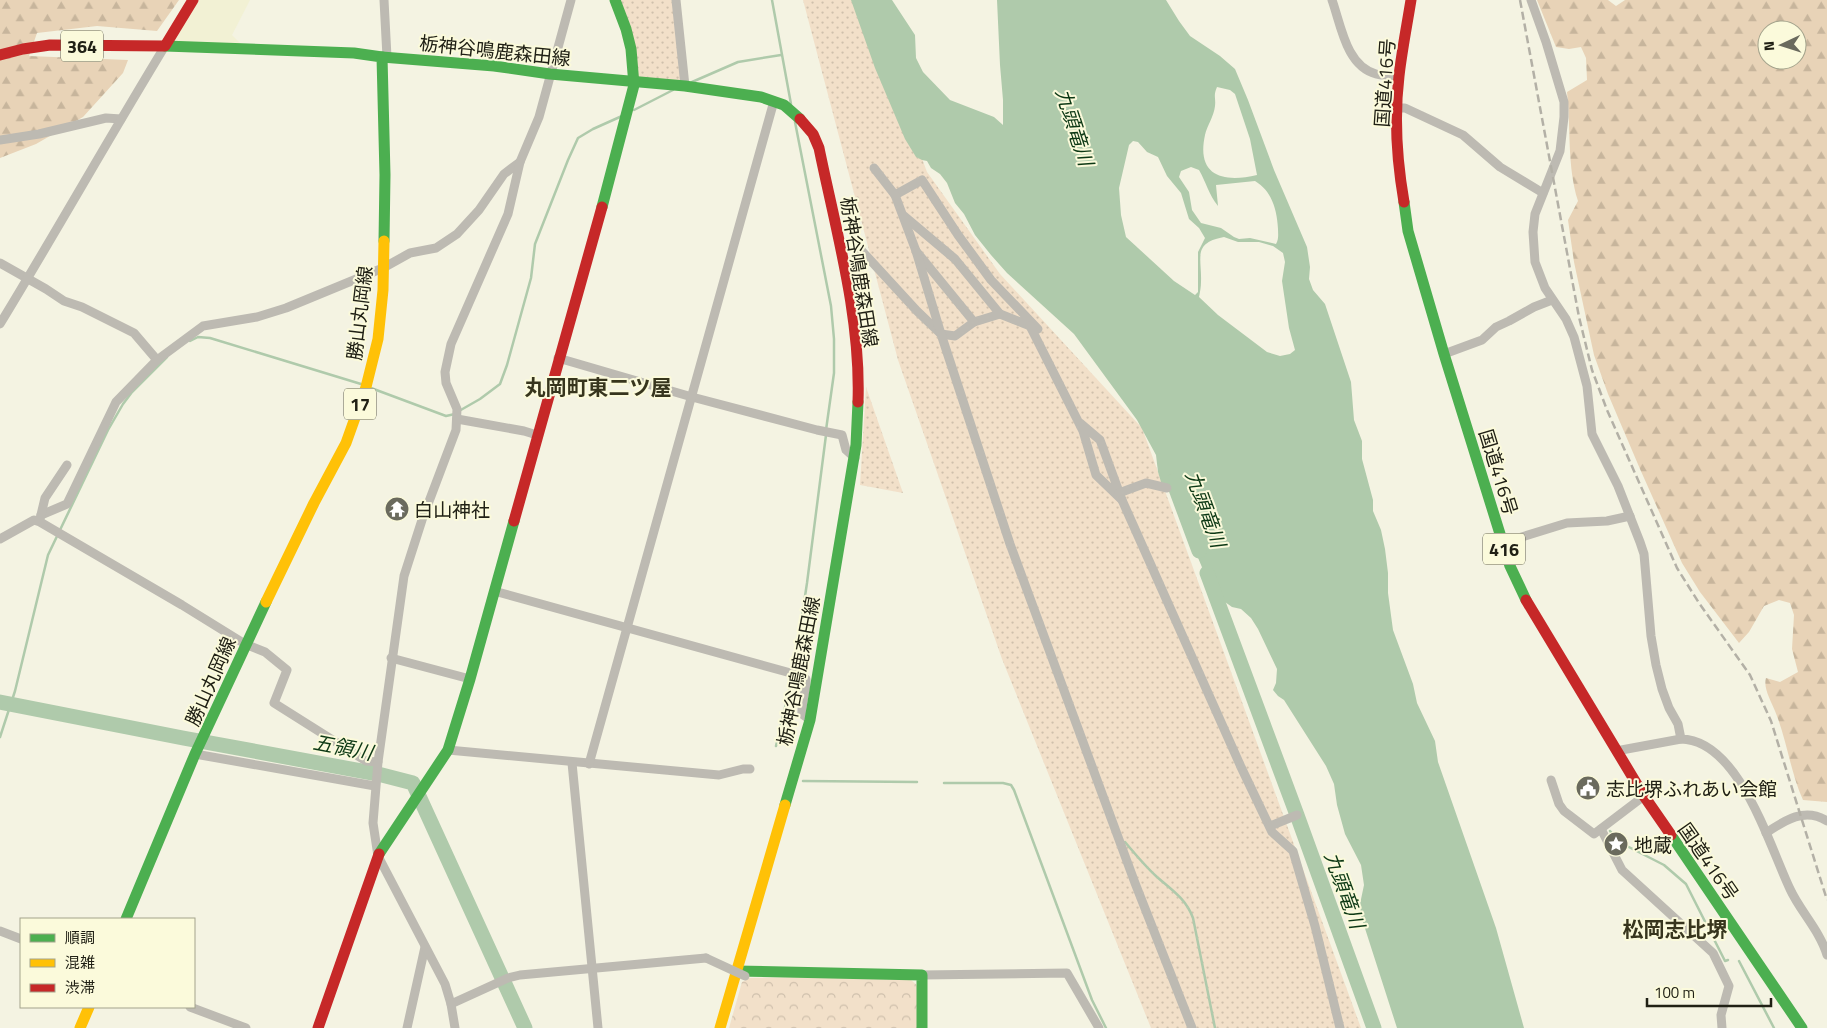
<svg xmlns="http://www.w3.org/2000/svg" width="1827" height="1028" viewBox="0 0 1827 1028" font-family="'Titillium Web','Noto Sans JP',sans-serif">
  <style>
    .built { fill: #f2f1d4 }
    .grass { fill: url(#grass-dots) }
    .forest { fill: url(#forest-firs); fill-rule: evenodd }
    .park { fill: url(#park-crowns) }
    .water { fill: #afcaab; fill-rule: evenodd }
    .lines { fill: none; stroke-linecap: round; stroke-linejoin: round }
    .stream { stroke: #afcaab; stroke-width: 2.5 }
    .river { stroke: #afcaab; stroke-width: 15 }
    .street { stroke: #bdbab2; stroke-width: 9 }
    .fast { stroke: #4caf50; stroke-width: 11 }
    .slow { stroke: #ffc107; stroke-width: 11 }
    .jam { stroke: #c62828; stroke-width: 11 }
    .rail { stroke: #b3b0a6; stroke-width: 2.5; stroke-dasharray: 8 4; stroke-linecap: butt }
    .street-bridge { stroke: #bdbab2; stroke-width: 9 }
    .labels { text-anchor: middle; dominant-baseline: central; stroke-width: 4; stroke-linejoin: round; paint-order: stroke }
    .shield { fill: #fbfadb; stroke: #626150; stroke-width: 1 }
    .shield-label { font-size: 18px; font-weight: bold; fill: #202015 }
    .street-label { font-size: 19px; fill: #202015; stroke: #fbfadb }
    .poi-label { font-size: 19px; fill: #202015; stroke: #fbfadb; text-anchor: start }
    .water-label { font-size: 20px; font-style: italic; fill: #0c3814; stroke: #fbfadb }
    .quarter-label { font-size: 21px; font-weight: bold; fill: #37351d; stroke: #fbfadb }
  </style>
  <defs>
    <pattern id="grass-dots" width="8" height="8" patternUnits="userSpaceOnUse" patternTransform="scale(1.25)"><rect width="8" height="8" fill="#f2e0c9"/><path d="M2 2h.1M6 6h.1" fill="none" stroke="#cfc0ac" stroke-width="1.8" stroke-linecap="round"/></pattern>
    <pattern id="forest-firs" width="22" height="20" patternUnits="userSpaceOnUse" patternTransform="scale(1.25)"><rect width="22" height="20" fill="#e8d3b7"/><path d="M5 1l3.5 6h-7zM16 11l3.5 6h-7z" fill="#c7b59c"/></pattern>
    <pattern id="park-crowns" width="20" height="18" patternUnits="userSpaceOnUse" patternTransform="scale(1.25)"><rect width="20" height="18" fill="#f2e0c9"/><path d="M2 6a3 3 0 1 1 6 0M12 15a3 3 0 1 1 6 0" fill="none" stroke="#cfc0ac"/></pattern>
  </defs>
  <rect width="100%" height="100%" fill="#f4f3e2"/>
  <!-- built -->
  <path class="built" d="M 195,0 L 250,0 L 232,35 L 242,45 L 165,46 Z"/>
  <!-- grass -->
  <g class="grass">
    <path d="M 615,0 L 676,0 L 685,86 L 634,81 Z"/>
    <path d="M 803,0 L 863,0 L 927,172 L 1000,274 L 1142,428 L 1361,1028 L 1151,1028 L 1002,659 L 898,360 Z"/>
    <path d="M 866,387 L 903,493 L 860,485 Z"/>
  </g>
  <!-- forest -->
  <g class="forest">
    <path d="M 0,0 L 179,0 L 157,31 L 97,26 L 37,33 L 29,56 L 128,60 L 123,73 L 83,117 L 36,144 L 0,158 Z"/>
    <path d="M 1537,0 L 1608,0 L 1616,6 L 1625,0 L 1827,0 L 1827,802 L 1803,800 C 1790,771 1787,740 1775,711 C 1771,701 1763,688 1766,678 L 1780,682 L 1798,672 L 1792,649 L 1794,615 L 1790,603 L 1779,600 L 1764,606 L 1749,632 L 1739,643 L 1700,592 L 1682,563 L 1640,469 L 1608,394 L 1594,355 L 1574,262 L 1568,220 L 1578,201 C 1567,166 1571,129 1567,92 L 1587,80 L 1586,58 L 1581,47 L 1569,49 L 1556,47 ZM 1767,30 L 1797,30 L 1797,60 L 1767,60 Z"/>
  </g>
  <!-- park -->
  <path class="park" d="M 815,977 L 911,980 L 919,987 L 918,1028 L 729,1028 L 742,982 L 749,978 Z"/>
  <!-- water -->
  <path class="water" d="M 851,0 L 892,0 L 915,35 L 916,58 L 923,72 L 950,100 L 994,117 L 1003,125 L 1003,100 L 1000,65 L 997,0 L 1166,0 L 1179,21 L 1190,36 L 1220,56 L 1235,69 L 1248,100 L 1274,170 L 1307,247 L 1310,267 L 1309,279 L 1313,290 L 1325,304 L 1351,382 L 1354,420 L 1362,441 L 1362,459 L 1373,500 L 1373,511 L 1381,530 L 1385,549 L 1388,573 L 1388,593 L 1393,630 L 1413,684 L 1417,703 L 1435,741 L 1438,762 L 1496,928 L 1524,1028 L 1397,1028 L 1361,916 L 1360,904 L 1364,885 L 1361,865 L 1345,834 L 1337,805 L 1334,784 L 1326,766 L 1284,700 L 1278,696 L 1273,690 L 1276,683 L 1277,669 L 1258,629 L 1251,618 L 1241,609 L 1232,607 L 1218,597 L 1209,584 L 1191,541 L 1192,530 L 1189,514 L 1183,502 L 1161,482 L 1158,472 L 1156,455 L 1137,420 L 1074,334 L 1007,273 L 991,255 L 975,235 L 964,214 L 955,203 L 947,183 L 940,174 L 931,168 L 927,161 L 922,160 L 916,157 L 905,139 L 875,68 ZM 1217,87 L 1230,90 L 1235,94 L 1250,139 L 1257,175 C 1223,183 1196,176 1205,135 C 1207,126 1214,116 1215,106 C 1216,98 1213,96 1217,87 ZM 1133,141 L 1138,142 L 1147,152 L 1158,157 L 1167,176 L 1181,193 L 1189,219 L 1199,228 L 1205,238 L 1198,252 L 1198,292 L 1195,295 L 1174,281 L 1126,237 L 1121,215 L 1119,188 L 1129,145 ZM 1191,167 L 1199,170 C 1206,182 1209,195 1218,206 L 1216,185 L 1255,181 C 1272,191 1277,210 1278,229 C 1278,234 1279,239 1276,244 L 1250,238 L 1239,239 L 1234,237 L 1221,228 L 1201,223 L 1192,210 L 1189,192 L 1179,177 L 1181,171 ZM 1224,237 L 1238,242 L 1259,242 L 1273,246 L 1283,253 L 1285,262 L 1282,281 L 1289,328 L 1295,350 L 1290,354 L 1280,356 L 1267,352 L 1218,315 L 1199,297 C 1200,292 1201,287 1201,282 C 1202,258 1192,243 1224,237 Z"/>
  <g class="lines">
    <!-- stream -->
    <g class="stream">
      <path d="M 772,0 L 791,104"/>
      <path d="M 692,82 L 738,62 L 781,55"/>
      <path d="M 634,110 L 673,90"/>
      <path d="M 795,122 L 831,306 L 834,339 L 834,373 L 826,430"/>
      <path d="M 190,341 L 198,337 L 210,338 L 361,384"/>
      <path d="M 371,388 L 446,416 L 455,414"/>
      <path d="M 459,411 L 480,399 L 500,384 L 507,365 L 531,278 L 535,244 L 568,160 L 578,138 L 593,129 L 622,116"/>
      <path d="M 0,737 L 15,691 L 48,555 L 108,430 L 123,404 L 132,392 L 167,357"/>
      <path d="M 776,746 L 794,669 L 807,583 L 826,435"/>
      <path d="M 803,781 L 917,782"/>
      <path d="M 944,783 L 1003,783 L 1011,785 L 1014,790 L 1092,1000 L 1106,1028"/>
      <path d="M 1610,831 L 1619,842 L 1664,865 L 1686,884 L 1725,961 L 1728,960"/>
      <path d="M 1125,842 C 1135,854 1146,867 1157,877 C 1172,890 1186,899 1193,918 L 1215,1028"/>
      <path d="M 1739,961 L 1774,1028"/>
    </g>
    <!-- river -->
    <g class="river">
      <path d="M 1173,481 L 1199,551"/>
      <path d="M 1207,573 L 1297,815 L 1374,1028"/>
      <path d="M 0,702 L 183,738 L 378,774 L 413,783 L 525,1028"/>
    </g>
    <!-- street -->
    <g class="street">
      <path d="M 384,0 L 387,57"/>
      <path d="M 676,0 L 685,86"/>
      <path d="M 1332,0 C 1341,25 1346,66 1376,74 C 1383,76 1392,76 1399,76"/>
      <path d="M 1531,0 L 1546,42 L 1564,102 L 1564,117 L 1560,151 L 1535,214 L 1533,232 L 1535,262 L 1545,288 L 1566,319 L 1574,337 L 1587,386 L 1592,434 L 1618,486 L 1640,542 L 1644,554 L 1651,636 L 1656,665 L 1662,689 L 1669,708 L 1678,724 L 1681,739 C 1739,740 1769,845 1790,889 C 1800,911 1820,931 1827,955"/>
      <path d="M 1397,108 L 1405,108 L 1463,135 L 1500,167 L 1543,193"/>
      <path d="M 0,140 L 39,134 L 106,118 L 121,119"/>
      <path d="M 895,195 L 922,180 L 958,235 L 991,280 L 1038,329 L 1000,314"/>
      <path d="M 904,216 L 955,259 L 1000,314 L 974,322"/>
      <path d="M 861,250 L 917,311 L 941,334 L 955,336 L 974,322 L 916,251 L 895,195 L 874,168"/>
      <path d="M 916,251 L 941,334 L 1010,544 L 1135,883 L 1192,1028"/>
      <path d="M 0,263 L 46,289 L 64,301 L 82,307 L 134,333 L 157,360 L 203,326 L 257,317 L 286,308 L 383,268 L 410,253 L 436,248 L 457,234 L 479,210 L 504,174 L 520,162"/>
      <path d="M 0,324 C 56,232 109,138 165,46"/>
      <path d="M 1030,326 L 1083,431 L 1096,475 L 1122,500 L 1100,440 L 1080,423"/>
      <path d="M 1444,354 L 1482,340 L 1496,327 L 1509,321 L 1534,307 L 1552,300"/>
      <path d="M 558,358 L 692,397 L 817,430 L 842,435 L 846,450 L 855,458"/>
      <path d="M 457,419 L 524,431 L 537,435"/>
      <path d="M 1119,493 L 1146,483 L 1167,488"/>
      <path d="M 1122,500 L 1241,767 L 1272,832 L 1293,851 L 1315,926 L 1340,1028"/>
      <path d="M 41,515 L 67,504 L 116,402 L 157,360"/>
      <path d="M 40,519 L 45,498 L 67,465"/>
      <path d="M 0,539 L 34,520 L 40,522 L 182,605 L 245,644 L 265,652 L 287,670 L 274,703 L 366,761 L 378,762"/>
      <path d="M 1502,543 L 1567,523 L 1607,521 L 1630,516"/>
      <path d="M 494,591 L 798,675 L 806,679 C 807,691 801,702 802,714 L 810,720"/>
      <path d="M 391,658 L 470,679"/>
      <path d="M 448,750 L 719,775 L 743,769 L 750,769"/>
      <path d="M 1616,751 L 1681,739"/>
      <path d="M 195,754 L 375,786"/>
      <path d="M 572,763 L 598,1028"/>
      <path d="M 589,764 L 774,101"/>
      <path d="M 1551,780 L 1559,804 L 1564,811 L 1594,834 L 1644,796"/>
      <path d="M 1270,826 L 1297,815"/>
      <path d="M 1601,829 L 1622,870 L 1713,953 L 1729,986 L 1721,1015 L 1722,1028"/>
      <path d="M 1766,833 C 1785,820 1805,807 1827,821"/>
      <path d="M 0,931 L 21,939"/>
      <path d="M 922,975 L 1067,973 L 1099,1028"/>
      <path d="M 451,1004 L 508,978 L 520,975 L 706,958"/>
      <path d="M 190,1007 L 246,1028"/>
      <path d="M 407,1028 L 425,947"/>
      <path d="M 455,1028 L 451,1004 L 445,984 L 378,856 L 373,823 L 378,762 L 404,576 L 422,520 L 456,430 L 457,409 L 446,383 L 445,372 L 451,344 L 508,214 L 520,162 L 539,117 L 571,0"/>
    </g>
    <!-- fast -->
    <g class="fast">
      <path d="M 165,46 L 354,53 L 382,57 L 385,175 L 384,241"/>
      <path d="M 382,57 L 494,66 L 550,74 L 685,86 L 761,97 L 784,105 L 800,119"/>
      <path d="M 1404,202 L 1408,231 L 1444,354 L 1510,566 L 1526,600"/>
      <path d="M 602,207 L 634,85 L 631,49 L 626,29 L 615,0"/>
      <path d="M 785,805 L 810,720 L 856,445 L 858,402"/>
      <path d="M 1671,835 L 1802,1028"/>
      <path d="M 379,854 L 448,750 L 470,679 L 514,521"/>
      <path d="M 126,919 L 195,754 L 266,602"/>
      <path d="M 736,971 L 922,975 L 922,1028"/>
    </g>
    <!-- slow -->
    <g class="slow">
      <path d="M 266,602 L 314,503 L 346,443 L 366,387 L 378,339 L 383,290 L 384,241"/>
      <path d="M 80,1028 L 89,1007"/>
      <path d="M 720,1028 L 785,805"/>
    </g>
    <!-- jam -->
    <g class="jam">
      <path d="M 0,55 L 23,49 L 50,45 L 165,46 L 193,0"/>
      <path d="M 800,119 L 813,134 L 819,148 C 836,231 861,317 858,402"/>
      <path d="M 1404,202 C 1397,161 1394,117 1399,76 C 1402,50 1407,25 1411,0"/>
      <path d="M 514,521 L 602,207"/>
      <path d="M 1526,600 L 1644,796 L 1671,835"/>
      <path d="M 318,1028 L 379,854"/>
    </g>
    <!-- rail -->
    <path class="rail" d="M 1520,0 L 1579,317 L 1592,370 L 1607,410 L 1677,568 L 1699,603 L 1750,675 L 1771,721 L 1827,900"/>
    <!-- street-bridge -->
    <path class="street-bridge" d="M 706,958 L 745,976"/>
  </g>
  <!-- icons -->
  <defs>
    <symbol id="temple-disc" viewBox="-11 -11 22 22"><circle r="9.5" fill="#6a6a5d" stroke="#fbfadb"/><path d="M0-6L5-2H3V0L6.5 2.5H4V6H1.5V3h-3V6H-4V2.5H-6.5L-3 0V-2H-5Z" fill="#fff"/></symbol>
    <symbol id="civic-disc" viewBox="-11 -11 22 22"><circle r="9.5" fill="#6a6a5d" stroke="#fbfadb"/><path d="M-.6-6.5H3V-4.5H.6V-3L4-1V1h2V6H-6V1h2V-1L-.6-3ZM-1.2 2.5V6h2.4V2.5Z" fill="#fff"/></symbol>
    <symbol id="sight-disc" viewBox="-11 -11 22 22"><circle r="9.5" fill="#6a6a5d" stroke="#fbfadb"/><path d="M0-6L1.8-2.2L6-1.7L2.9 1.2L3.7 5.4L0 3.3L-3.7 5.4L-2.9 1.2L-6-1.7L-1.8-2.2Z" fill="#fff"/></symbol>
  </defs>
  <g fill-rule="evenodd">
    <use href="#temple-disc" x="383" y="495" width="28" height="28"/>
    <use href="#civic-disc" x="1574" y="774" width="28" height="28"/>
    <use href="#sight-disc" x="1602" y="830" width="28" height="28"/>
  </g>
  <g class="labels">
    <!-- shield labels -->
    <g class="shield">
      <rect x="61" y="30.5" width="42" height="31" rx="4"/>
      <rect x="344" y="388.5" width="32" height="31" rx="4"/>
      <rect x="1483" y="533.5" width="42" height="31" rx="4"/>
    </g>
    <g class="shield-label">
      <text x="82" y="46">364</text>
      <text x="360" y="404">17</text>
      <text x="1504" y="549">416</text>
    </g>
    <!-- street labels -->
    <g class="street-label">
      <text transform="translate(495 50) rotate(6)">栃神谷鳴鹿森田線</text>
      <text transform="translate(1384 83) rotate(-86)">国道416号</text>
      <text transform="translate(860 272) rotate(81)">栃神谷鳴鹿森田線</text>
      <text transform="translate(359 313) rotate(-83)">勝山丸岡線</text>
      <text transform="translate(1499 472) rotate(73)">国道416号</text>
      <text transform="translate(798 671) rotate(-79)">栃神谷鳴鹿森田線</text>
      <text transform="translate(210 681) rotate(-66)">勝山丸岡線</text>
      <text transform="translate(1709 861) rotate(55)">国道416号</text>
    </g>
    <!-- poi labels -->
    <g class="poi-label">
      <text x="414" y="509">白山神社</text>
      <text x="1606" y="788">志比堺ふれあい会館</text>
      <text x="1634" y="844">地蔵</text>
    </g>
    <!-- water labels -->
    <g class="water-label">
      <text transform="translate(1075 127) rotate(72)">九頭竜川</text>
      <text transform="translate(1206 509) rotate(70)">九頭竜川</text>
      <text transform="translate(343 747) rotate(11)">五領川</text>
      <text transform="translate(1345 890) rotate(70)">九頭竜川</text>
    </g>
    <!-- quarter labels -->
    <g class="quarter-label">
      <text x="598" y="387">丸岡町東二ツ屋</text>
      <text x="1675" y="929">松岡志比堺</text>
    </g>
  </g>
  <!-- legend -->
  <rect x="20" y="918" width="175" height="90" fill="#fbfadb" stroke="#a3a38c"/>
  <rect x="30" y="934" width="25" height="8" fill="#4caf50" stroke="#a3a38c"/>
  <text x="65" y="943" font-size="15" fill="#202015">順調</text>
  <rect x="30" y="959" width="25" height="8" fill="#ffc107" stroke="#a3a38c"/>
  <text x="65" y="968" font-size="15" fill="#202015">混雑</text>
  <rect x="30" y="984" width="25" height="8" fill="#c62828" stroke="#a3a38c"/>
  <text x="65" y="993" font-size="15" fill="#202015">渋滞</text>
  <!-- north arrow -->
  <g transform="translate(1782 45) rotate(266)"><circle r="24" fill="#fbfadb" stroke="#a3a38c"/>
  <path d="M0-4L9 19L0 12L-9 19Z" fill="#6a6a5d"/>
  <text y="-8" font-size="14" font-weight="bold" text-anchor="middle" fill="#202015">N</text>
  </g>
  <!-- scale -->
  <path d="M1647 998v8h124v-8" fill="none" stroke="#202015" stroke-width="2.5"/>
  <text x="1654" y="998" font-size="15" fill="#202015" stroke="#fbfadb" stroke-width="4" paint-order="stroke">100 m</text>
</svg>
